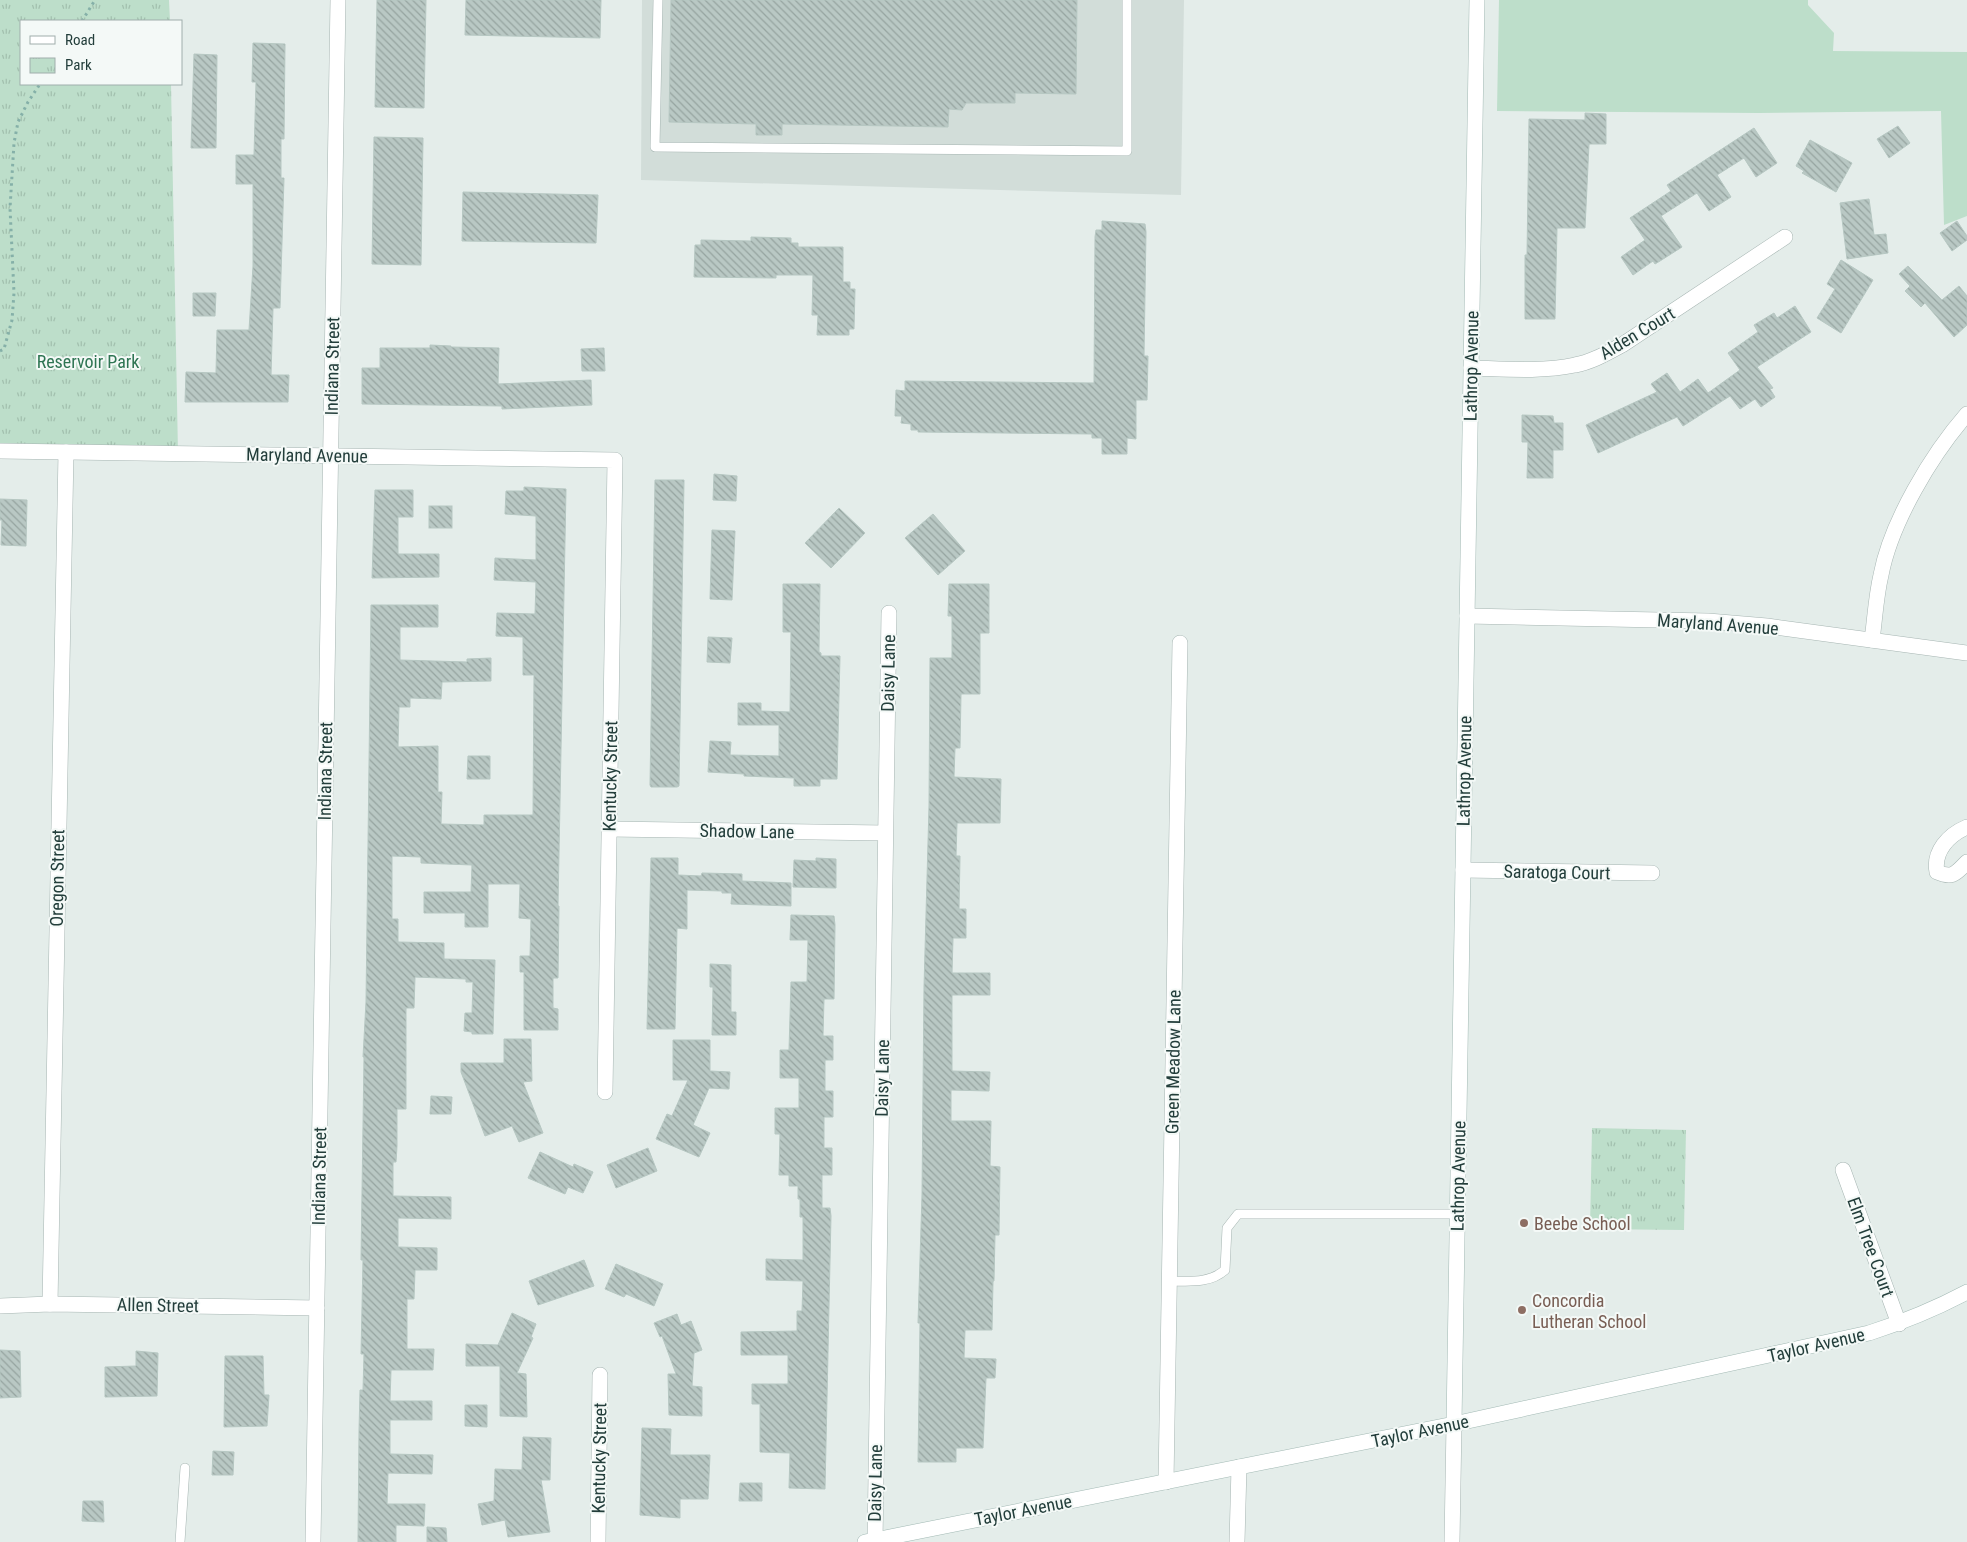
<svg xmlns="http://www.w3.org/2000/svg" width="1967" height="1542" viewBox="0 0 1967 1542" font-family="'Roboto Condensed',sans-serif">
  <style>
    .built { fill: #d2ddd9 }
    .grass { fill: #bddeca }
    .park { fill: url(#park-tufts) }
    .building { fill: url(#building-back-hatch); stroke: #b6c7c2 }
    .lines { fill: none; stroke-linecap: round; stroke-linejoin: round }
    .lane-casing { stroke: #a6b5b2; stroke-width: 10 }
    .street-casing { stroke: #a6b5b2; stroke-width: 16 }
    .secondary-casing { stroke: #a2b9b4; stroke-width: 16 }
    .path { stroke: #85b0a8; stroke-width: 3; stroke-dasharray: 2.5 4; stroke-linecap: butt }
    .lane { stroke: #fff; stroke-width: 9 }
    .street { stroke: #fff; stroke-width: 15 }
    .secondary { stroke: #fff; stroke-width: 15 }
    .education-dot { fill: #8d6e63; stroke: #f4f9f7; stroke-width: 2 }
    .labels { text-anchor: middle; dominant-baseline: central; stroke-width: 4; stroke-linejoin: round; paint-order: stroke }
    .street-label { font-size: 18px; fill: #233e3b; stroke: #f4f9f7 }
    .park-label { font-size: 18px; fill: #2e7553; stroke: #f4f9f7 }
    .education-label { font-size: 18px; fill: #785e54; stroke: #f4f9f7; text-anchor: start }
  </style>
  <defs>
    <pattern id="park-tufts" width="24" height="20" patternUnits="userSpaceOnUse" patternTransform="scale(1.25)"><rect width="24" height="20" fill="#bddeca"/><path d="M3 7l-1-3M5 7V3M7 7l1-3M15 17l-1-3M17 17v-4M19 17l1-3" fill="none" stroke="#a2c0ae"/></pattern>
    <pattern id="building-back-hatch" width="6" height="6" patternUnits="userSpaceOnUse" patternTransform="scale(1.25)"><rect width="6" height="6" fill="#b9c8c4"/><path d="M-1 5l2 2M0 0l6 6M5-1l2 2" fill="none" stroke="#96a4a0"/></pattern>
  </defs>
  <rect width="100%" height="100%" fill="#e4edea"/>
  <!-- built -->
  <path class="built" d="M 642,0 L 1184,0 L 1181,195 L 641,180 Z"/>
  <!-- grass -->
  <path class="grass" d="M 1499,0 L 1808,0 L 1808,5 L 1834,33 L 1833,51 L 1967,52 L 1967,216 L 1944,225 L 1941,111 L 1759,113 L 1497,111 Z"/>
  <!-- park -->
  <g class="park">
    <path d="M 0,0 L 169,0 L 170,21 L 21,21 L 21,84 L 171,84 L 178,453 L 0,451 Z"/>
    <path d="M 1592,1128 L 1686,1130 L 1684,1230 L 1590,1229 Z"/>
  </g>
  <!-- building -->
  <g class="building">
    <path d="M 377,0 L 426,0 L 424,108 L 375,107 Z"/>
    <path d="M 466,0 L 601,0 L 600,38 L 465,35 Z"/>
    <path d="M 671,0 L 1077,0 L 1076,94 L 1015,93 L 1015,103 L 966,103 L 962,110 L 949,109 L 948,127 L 782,124 L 782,135 L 756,135 L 756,124 L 669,122 Z"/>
    <path d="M 253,43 L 285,44 L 284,139 L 281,139 L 281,178 L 284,178 L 280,308 L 273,308 L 271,375 L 289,375 L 288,402 L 185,402 L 186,372 L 216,373 L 217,330 L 249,330 L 253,266 L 253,184 L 236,184 L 236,155 L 254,155 L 256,82 L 252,82 Z"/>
    <path d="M 194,54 L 217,55 L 216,148 L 191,148 Z"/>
    <path d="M 1585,113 L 1606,114 L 1606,144 L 1589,144 L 1585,228 L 1557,228 L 1555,319 L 1525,319 L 1525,255 L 1527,255 L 1529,119 L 1585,120 Z"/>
    <path d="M 1898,126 L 1910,143 L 1889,158 L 1877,139 Z"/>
    <path d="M 1754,128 L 1777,163 L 1756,177 L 1744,158 L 1717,175 L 1731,197 L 1709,211 L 1697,193 L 1661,216 L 1682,247 L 1660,261 L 1655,264 L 1653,261 L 1633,275 L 1621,257 L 1645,240 L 1630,218 L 1671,191 L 1667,185 Z"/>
    <path d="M 374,137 L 423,138 L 421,265 L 372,264 Z"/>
    <path d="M 1810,140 L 1852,163 L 1836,192 L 1802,173 L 1804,171 L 1796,166 Z"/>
    <path d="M 463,192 L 598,195 L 596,243 L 462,241 Z"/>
    <path d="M 1869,199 L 1874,235 L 1886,234 L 1888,253 L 1847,259 L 1840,203 Z"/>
    <path d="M 1102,221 L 1145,224 L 1146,232 L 1144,356 L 1148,356 L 1147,400 L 1136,400 L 1136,439 L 1127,438 L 1127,454 L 1102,454 L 1102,438 L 1092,438 L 1092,434 L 918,432 L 918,430 L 911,430 L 911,424 L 901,423 L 902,416 L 895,416 L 896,390 L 905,391 L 905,381 L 1094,383 L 1095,237 L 1096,230 L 1102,230 Z"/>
    <path d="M 1957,221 L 1967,236 L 1967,240 L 1952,251 L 1940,233 Z"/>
    <path d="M 751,237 L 791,238 L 791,243 L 798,243 L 798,247 L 843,247 L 843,282 L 850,282 L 850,289 L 855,289 L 854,329 L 849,329 L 849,335 L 817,335 L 818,315 L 812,315 L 813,275 L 776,275 L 776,278 L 694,277 L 695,245 L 701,245 L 701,240 L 751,241 Z"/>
    <path d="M 1841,260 L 1873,280 L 1841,333 L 1817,318 L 1835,289 L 1827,284 Z"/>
    <path d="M 1908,266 L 1942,300 L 1959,286 L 1967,296 L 1967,325 L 1954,337 L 1925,303 L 1921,307 L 1905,291 L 1910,286 L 1899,274 Z"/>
    <path d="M 193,293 L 216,293 L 215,316 L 193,316 Z"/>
    <path d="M 1795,306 L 1811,332 L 1757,367 L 1773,388 L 1770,389 L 1775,397 L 1761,407 L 1755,399 L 1740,409 L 1730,396 L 1683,426 L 1677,417 L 1598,453 L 1586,425 L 1657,392 L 1651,384 L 1667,373 L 1680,392 L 1698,379 L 1708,393 L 1740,370 L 1728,353 L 1758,332 L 1754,325 L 1774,313 L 1777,318 Z"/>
    <path d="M 430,345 L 451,346 L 451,347 L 499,348 L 498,384 L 591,380 L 592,405 L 502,409 L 502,406 L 362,404 L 362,368 L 380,368 L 380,348 L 430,348 Z"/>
    <path d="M 604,348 L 605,371 L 582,371 L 581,349 Z"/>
    <path d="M 1522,415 L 1553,416 L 1554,423 L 1563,423 L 1563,450 L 1553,450 L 1553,478 L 1527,478 L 1528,442 L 1522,442 Z"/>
    <path d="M 714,474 L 737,476 L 736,501 L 713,500 Z"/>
    <path d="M 655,480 L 684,480 L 679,786 L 677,787 L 651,787 L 650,785 Z"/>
    <path d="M 524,487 L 566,489 L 558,906 L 559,906 L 558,978 L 553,978 L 553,1008 L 558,1009 L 558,1030 L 524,1030 L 524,972 L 520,972 L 520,956 L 530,956 L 531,919 L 519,918 L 520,884 L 488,884 L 488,927 L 465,927 L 465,913 L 424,913 L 424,892 L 471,892 L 472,865 L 421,863 L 421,857 L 392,856 L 392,919 L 398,919 L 398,942 L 444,943 L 444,959 L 495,960 L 493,1034 L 472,1034 L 472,1032 L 464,1031 L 465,1013 L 472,1013 L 473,982 L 466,982 L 466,979 L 415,977 L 414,1008 L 406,1008 L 406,1109 L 397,1109 L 397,1146 L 396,1162 L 393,1162 L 393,1196 L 451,1197 L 451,1219 L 398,1218 L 398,1247 L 437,1248 L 437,1270 L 415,1270 L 414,1299 L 407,1299 L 407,1349 L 434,1349 L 433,1370 L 391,1370 L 390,1401 L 432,1401 L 432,1420 L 390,1420 L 390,1454 L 433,1455 L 432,1474 L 388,1473 L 387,1504 L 425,1504 L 424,1526 L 396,1525 L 396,1542 L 358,1542 L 359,1431 L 360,1390 L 363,1390 L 364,1354 L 361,1354 L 363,1260 L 361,1260 L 364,1057 L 363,1057 L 366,1002 L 371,605 L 438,605 L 438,627 L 400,627 L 400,660 L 467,662 L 467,659 L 491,658 L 491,681 L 442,682 L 441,699 L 410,698 L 410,707 L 399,707 L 398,747 L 438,746 L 438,792 L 442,792 L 441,824 L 484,825 L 484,815 L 533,815 L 534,675 L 523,675 L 523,637 L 496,636 L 497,613 L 535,614 L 536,582 L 494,580 L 495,558 L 536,560 L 536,516 L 505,514 L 506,491 L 524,491 Z"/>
    <path d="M 375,490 L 413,490 L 413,517 L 398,517 L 398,554 L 439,554 L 439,577 L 372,578 Z"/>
    <path d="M 0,499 L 27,500 L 26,546 L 1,545 L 2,520 L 0,520 Z"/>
    <rect x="429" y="506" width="23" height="22"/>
    <path d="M 839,508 L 865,533 L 831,568 L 805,543 Z"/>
    <path d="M 933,514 L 965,551 L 938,575 L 905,538 Z"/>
    <path d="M 712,530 L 735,531 L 732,600 L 710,599 Z"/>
    <path d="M 783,584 L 820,584 L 819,652 L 821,653 L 821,656 L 840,656 L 837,779 L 820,779 L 820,786 L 794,786 L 794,778 L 744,776 L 744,774 L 708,772 L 710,741 L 731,742 L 730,755 L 779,756 L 779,725 L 738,725 L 738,703 L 761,703 L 761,711 L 790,712 L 791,632 L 783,632 Z"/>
    <path d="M 949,584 L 989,584 L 989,633 L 980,633 L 980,694 L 961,694 L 960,748 L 955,748 L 954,777 L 1001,779 L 1000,823 L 957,823 L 956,856 L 960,856 L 959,909 L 966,909 L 966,938 L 953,938 L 952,973 L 990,973 L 990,995 L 952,995 L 952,1071 L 990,1072 L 989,1091 L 951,1090 L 951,1121 L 991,1121 L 990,1166 L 1000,1167 L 999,1235 L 995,1235 L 994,1281 L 993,1281 L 992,1330 L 965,1330 L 964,1358 L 996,1359 L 995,1378 L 986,1378 L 983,1448 L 956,1448 L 956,1462 L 918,1462 L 920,1323 L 918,1323 L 922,1195 L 924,987 L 929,806 L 930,658 L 952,658 L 952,616 L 948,616 Z"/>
    <path d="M 708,637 L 732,638 L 730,663 L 707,662 Z"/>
    <path d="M 468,756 L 490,756 L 490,779 L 467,779 Z"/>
    <path d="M 651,858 L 678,858 L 678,875 L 701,876 L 702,873 L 742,874 L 742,881 L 791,883 L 791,906 L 731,904 L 732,893 L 722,893 L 722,891 L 687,890 L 687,929 L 677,928 L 675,1029 L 647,1029 Z"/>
    <path d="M 816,858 L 836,859 L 836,888 L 793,887 L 794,860 L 816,861 Z"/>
    <path d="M 791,915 L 834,916 L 835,925 L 834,999 L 824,999 L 823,1036 L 833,1036 L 833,1060 L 825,1060 L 825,1091 L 833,1091 L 833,1117 L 824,1117 L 824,1148 L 832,1148 L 832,1175 L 822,1175 L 822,1208 L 830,1208 L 831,1216 L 825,1489 L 789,1488 L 790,1453 L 760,1452 L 760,1404 L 752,1404 L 752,1384 L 788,1384 L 788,1355 L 741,1355 L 741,1332 L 797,1331 L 797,1311 L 802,1311 L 803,1281 L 766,1280 L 766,1259 L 803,1260 L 803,1217 L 800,1217 L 800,1199 L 798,1199 L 798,1186 L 789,1186 L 789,1175 L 779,1175 L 780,1134 L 775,1134 L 775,1108 L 799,1108 L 799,1078 L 780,1078 L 780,1050 L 789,1050 L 791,982 L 807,982 L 808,940 L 790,940 Z"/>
    <path d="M 710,964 L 731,965 L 731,1012 L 736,1012 L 736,1035 L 712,1035 L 713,987 L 710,987 Z"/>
    <path d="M 504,1039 L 531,1039 L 532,1081 L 523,1082 L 543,1133 L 519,1142 L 512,1126 L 485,1136 L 461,1072 L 461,1063 L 504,1063 Z"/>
    <path d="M 673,1040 L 710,1040 L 710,1071 L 730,1072 L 729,1089 L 709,1088 L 693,1125 L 710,1133 L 699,1157 L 656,1139 L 667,1114 L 672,1116 L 688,1080 L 673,1080 Z"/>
    <path d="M 431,1096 L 452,1097 L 451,1114 L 430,1114 Z"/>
    <path d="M 648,1148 L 657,1171 L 616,1188 L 607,1165 Z"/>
    <path d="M 540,1152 L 573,1167 L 574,1164 L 593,1172 L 583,1193 L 568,1187 L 565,1194 L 528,1178 Z"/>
    <path d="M 584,1260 L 594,1286 L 538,1305 L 529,1281 Z"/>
    <path d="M 616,1264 L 663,1284 L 654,1306 L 626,1294 L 624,1297 L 605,1289 Z"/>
    <path d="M 512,1313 L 536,1324 L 531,1337 L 533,1338 L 517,1373 L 526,1374 L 527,1417 L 500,1416 L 500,1366 L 466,1366 L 466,1344 L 498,1345 Z"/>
    <path d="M 677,1314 L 681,1325 L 691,1321 L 702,1350 L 694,1353 L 692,1386 L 702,1387 L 702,1416 L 669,1415 L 668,1374 L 676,1374 L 662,1336 L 660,1337 L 654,1323 Z"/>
    <path d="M 0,1350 L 20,1351 L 21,1397 L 0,1398 Z"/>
    <path d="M 136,1351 L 158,1353 L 157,1396 L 105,1397 L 105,1367 L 136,1366 Z"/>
    <path d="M 225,1356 L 263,1356 L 264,1395 L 269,1395 L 267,1426 L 224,1427 Z"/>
    <path d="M 465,1405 L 487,1405 L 487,1427 L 465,1426 Z"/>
    <path d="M 642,1428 L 671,1429 L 670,1455 L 710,1455 L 708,1499 L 680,1499 L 680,1518 L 640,1515 Z"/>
    <path d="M 523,1437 L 551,1438 L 550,1480 L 541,1480 L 550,1532 L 508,1537 L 505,1520 L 482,1525 L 478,1504 L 494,1501 L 495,1469 L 522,1470 Z"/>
    <path d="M 213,1451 L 234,1452 L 233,1475 L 212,1475 Z"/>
    <path d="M 740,1483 L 762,1483 L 762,1501 L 739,1501 Z"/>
    <path d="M 83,1501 L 103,1501 L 104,1522 L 82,1521 Z"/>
    <path d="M 427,1527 L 446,1528 L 447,1542 L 427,1542 Z"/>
  </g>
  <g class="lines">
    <defs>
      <g id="lane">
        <path d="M 658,0 L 655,147 L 1127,151 L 1127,0"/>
        <path d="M 1170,1281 C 1189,1281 1209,1284 1225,1270 L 1227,1228 L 1238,1214 L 1457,1214"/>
        <path d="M 180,1542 L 185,1468"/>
      </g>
      <g id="street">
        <path d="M 1471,368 C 1505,369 1542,372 1575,365 C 1592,362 1607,353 1622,345 L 1785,237"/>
        <path d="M 0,451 L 615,460 L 605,1092"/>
        <path d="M 1467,616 L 1708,621 L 1767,626 L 1967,653"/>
        <path d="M 1872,640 C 1875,618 1876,596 1881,575 C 1891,522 1932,454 1967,414"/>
        <path d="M 1967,827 C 1948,835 1933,852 1937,872 C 1953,879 1956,873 1967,862"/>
        <path d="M 609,829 L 885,833"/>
        <path d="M 1463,870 L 1652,873"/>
        <path d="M 1843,1170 L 1899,1324"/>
        <path d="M 50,1304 L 66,452"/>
        <path d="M 0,1306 L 50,1304 L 317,1308"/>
        <path d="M 1166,1482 L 1180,643"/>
        <path d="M 313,1542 L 338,0"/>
        <path d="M 598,1542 L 600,1375"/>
        <path d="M 875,1542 L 889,613"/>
        <path d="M 1237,1542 L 1239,1467"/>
        <path d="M 1452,1542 L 1454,1424"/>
      </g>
      <g id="secondary">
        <path d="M 1454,1424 L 1477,0"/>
        <path d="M 865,1542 L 1454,1424 L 1869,1333 C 1903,1322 1935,1309 1967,1292"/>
      </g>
    </defs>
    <!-- lane casing -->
    <use href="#lane" class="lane-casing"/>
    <!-- street casing -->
    <use href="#street" class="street-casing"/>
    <!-- secondary casing -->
    <use href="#secondary" class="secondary-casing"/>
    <!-- path -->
    <g class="path">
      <path d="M 82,21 L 95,0"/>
      <path d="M 0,351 L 4,349 L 12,320 L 14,293 L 10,208 L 14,143 L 18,122 L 28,102 L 40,84"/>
    </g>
    <!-- lane -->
    <use href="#lane" class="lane"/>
    <!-- street -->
    <use href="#street" class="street"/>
    <!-- secondary -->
    <use href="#secondary" class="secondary"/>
  </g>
  <!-- markers -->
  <g class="education-dot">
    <circle cx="1524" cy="1223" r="5"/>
    <circle cx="1522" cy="1310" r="5"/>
  </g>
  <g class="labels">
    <!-- street labels -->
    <g class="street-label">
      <text transform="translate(1637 333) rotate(-31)">Alden Court</text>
      <text transform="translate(332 366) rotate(-89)">Indiana Street</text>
      <text transform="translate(1471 366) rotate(-89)">Lathrop Avenue</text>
      <text transform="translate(307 455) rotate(1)">Maryland Avenue</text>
      <text transform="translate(1718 624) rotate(4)">Maryland Avenue</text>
      <text transform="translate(888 673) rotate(-89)">Daisy Lane</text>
      <text transform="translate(325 771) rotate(-89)">Indiana Street</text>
      <text transform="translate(1464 771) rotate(-89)">Lathrop Avenue</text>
      <text transform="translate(610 776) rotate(-89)">Kentucky Street</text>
      <text transform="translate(747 831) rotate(1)">Shadow Lane</text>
      <text transform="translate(1557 872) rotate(1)">Saratoga Court</text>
      <text transform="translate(57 878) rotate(-89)">Oregon Street</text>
      <text transform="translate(1173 1062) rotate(-89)">Green Meadow Lane</text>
      <text transform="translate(882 1078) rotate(-89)">Daisy Lane</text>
      <text transform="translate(319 1176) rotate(-89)">Indiana Street</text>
      <text transform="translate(1458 1176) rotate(-89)">Lathrop Avenue</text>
      <text transform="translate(1871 1247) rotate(70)">Elm Tree Court</text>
      <text transform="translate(158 1305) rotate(1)">Allen Street</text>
      <text transform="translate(1816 1345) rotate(-13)">Taylor Avenue</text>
      <text transform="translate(1420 1431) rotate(-12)">Taylor Avenue</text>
      <text transform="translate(599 1458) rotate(-89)">Kentucky Street</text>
      <text transform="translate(875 1483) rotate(-89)">Daisy Lane</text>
      <text transform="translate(1023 1510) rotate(-11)">Taylor Avenue</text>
    </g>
    <!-- park labels -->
    <g class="park-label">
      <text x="88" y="361">Reservoir Park</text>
    </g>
    <!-- education labels -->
    <g class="education-label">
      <text x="1534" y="1223">Beebe School</text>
      <text x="1532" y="1300">Concordia<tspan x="1532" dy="21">Lutheran School</tspan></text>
    </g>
  </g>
  <!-- legend -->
  <rect x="20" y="20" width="162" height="65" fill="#f4f9f7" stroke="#a0aeac"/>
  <rect x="30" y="36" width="25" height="8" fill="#ffffff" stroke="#a0aeac"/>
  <text x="65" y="45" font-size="15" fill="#233e3b">Road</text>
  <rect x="30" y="58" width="25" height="15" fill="url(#park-tufts)" stroke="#a0aeac"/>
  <text x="65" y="70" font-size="15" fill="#233e3b">Park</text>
</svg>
